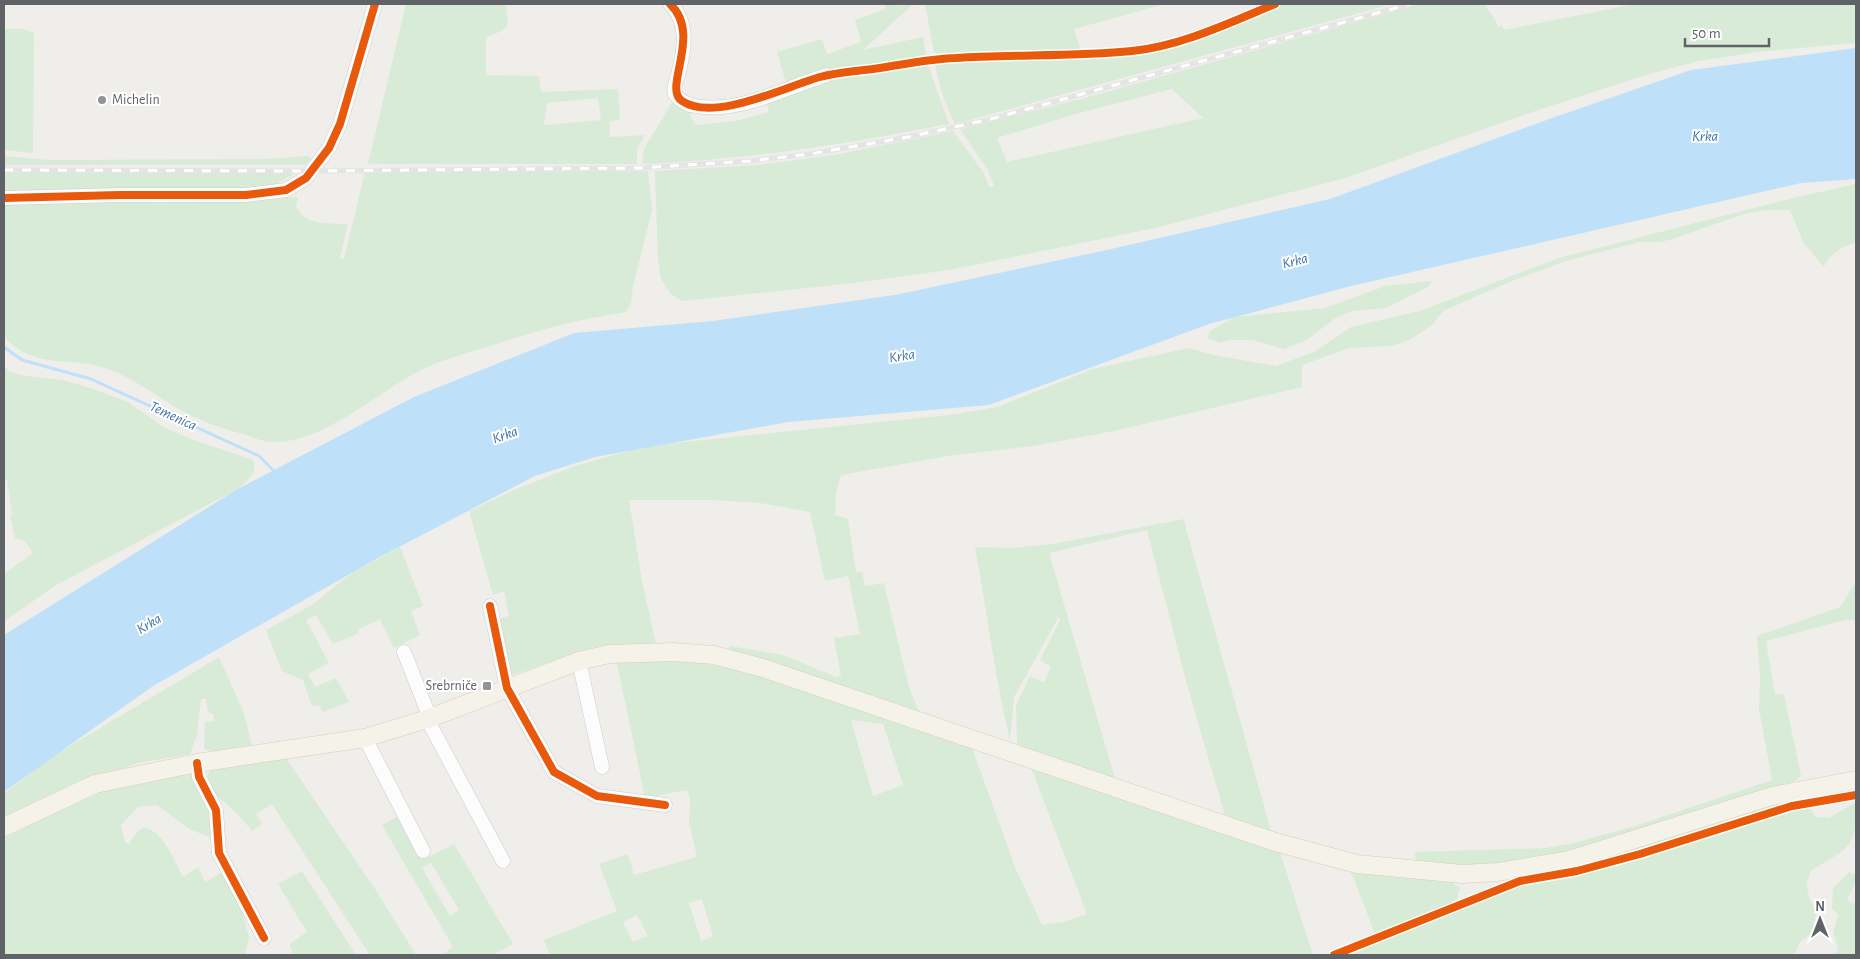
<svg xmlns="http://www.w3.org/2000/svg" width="1860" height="959" viewBox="0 0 1860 959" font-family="'Alegreya Sans',sans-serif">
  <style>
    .green { fill: #d8ebd6; fill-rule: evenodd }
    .water { fill: #bfe0f9 }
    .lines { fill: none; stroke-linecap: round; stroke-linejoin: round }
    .stream { stroke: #bfe0f9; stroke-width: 3 }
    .minor-casing { stroke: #cbcccc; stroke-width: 15 }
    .major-casing { stroke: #d7ceb8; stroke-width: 19 }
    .minor { stroke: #fdfcfc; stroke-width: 14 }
    .major { stroke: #f4f2e9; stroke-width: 18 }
    .rail-casing { stroke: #e4e4e4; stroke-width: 5 }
    .rail { stroke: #fff; stroke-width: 3; stroke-dasharray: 9; stroke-linecap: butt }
    .cycleway-casing { stroke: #fff; stroke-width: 11 }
    .cycleway { stroke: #e8590c; stroke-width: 8 }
    .poi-dot { fill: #919496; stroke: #fff; stroke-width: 2 }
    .labels { text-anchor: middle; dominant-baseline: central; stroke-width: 4; stroke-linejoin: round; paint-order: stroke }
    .poi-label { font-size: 14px; fill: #5f6368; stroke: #fff; text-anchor: start }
    .water-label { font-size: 15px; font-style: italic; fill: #4174aa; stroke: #fff }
  </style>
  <rect width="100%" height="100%" fill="#efeeea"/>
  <!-- green -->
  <g class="green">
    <path d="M 406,4 L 506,4 L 508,24 L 502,31 L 486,37 L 486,75 L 539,76 L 541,92 L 618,89 L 620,119 L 609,122 L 610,137 L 645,135 L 637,149 L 637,164 L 368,164 ZM 598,98 L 601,120 L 544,125 L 547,103 Z"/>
    <path d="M 885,4 L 898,6 L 913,4 L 863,50 L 923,37 L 926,56 L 923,58 L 818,75 L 787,86 L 777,52 L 822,39 L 827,54 L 861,42 L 855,20 L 886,9 Z"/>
    <path d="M 925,4 L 1165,4 L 1074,29 L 1081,51 L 1078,52 L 939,54 L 934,52 Z"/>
    <path d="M 1283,4 L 1392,4 L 955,124 C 945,104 938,84 935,63 L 940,61 L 1132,54 L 1173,45 Z"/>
    <path d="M 1420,4 L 1485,4 L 1499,27 L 1502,25 L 1504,30 L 1635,4 L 1856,4 L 1856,43 L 1757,52 L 1699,61 L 1649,74 L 1538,110 L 1345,178 L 1155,228 L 949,270 L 854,283 L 682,301 L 671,294 L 661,279 L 658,261 L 655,171 L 757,165 L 834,155 L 953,131 L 983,172 L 990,188 L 994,185 L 987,169 L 960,129 L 1081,99 ZM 1172,89 L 1203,118 L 1007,162 L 997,138 L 1079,113 Z"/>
    <path d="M 4,29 L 24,29 L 34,33 L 33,153 L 4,150 Z"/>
    <path d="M 928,65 L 949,124 C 847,144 745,160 642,164 L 644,149 L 674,99 L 692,108 L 690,115 L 696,125 L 736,121 L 769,112 L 766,100 L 832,77 Z"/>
    <path d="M 4,156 L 49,160 L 266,159 L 308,156 L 311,159 L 305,165 L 4,165 Z"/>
    <path d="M 648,171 L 652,210 L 633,287 L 631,303 L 626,312 C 578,319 532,332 487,347 C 464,354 440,360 419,371 C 377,393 322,444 272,442 C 262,442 252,437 243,434 C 221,428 200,421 180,410 C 156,396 134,378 108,369 C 69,355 33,371 4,336 L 4,204 C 102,199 200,207 298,197 L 296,207 C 306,226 328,223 348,224 L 340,258 L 344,259 L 365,172 Z"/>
    <path d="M 4,172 L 297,172 L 274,185 L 250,188 L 6,192 L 4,192 Z"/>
    <path d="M 1856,184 L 1856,242 C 1845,246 1828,254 1824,267 L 1803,242 L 1790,210 L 1768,210 L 1747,213 L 1675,238 L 1661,242 L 1639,242 L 1566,261 L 1512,281 L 1443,311 L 1432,325 L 1411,339 L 1391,346 L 1349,348 L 1302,365 L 1302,387 L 1114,431 L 1033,446 L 948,456 L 841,475 L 836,493 L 835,515 L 848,519 L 856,572 L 862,572 L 865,586 L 884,583 L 908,684 L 919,713 L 729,652 L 730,646 L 783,655 L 836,677 L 841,676 L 834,638 L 860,634 L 848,576 L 825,581 L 810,512 L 760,503 L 715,500 L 629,500 L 642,581 L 656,644 L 605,645 L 584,650 L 509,676 L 498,619 L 509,616 L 504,591 L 493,595 L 469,511 L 519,488 L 575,466 L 645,446 L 949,415 L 997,407 L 1093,369 L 1189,348 L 1213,355 L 1276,366 L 1314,352 L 1351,327 L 1420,311 L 1559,258 L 1797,197 Z"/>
    <path d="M 1432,281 L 1428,287 L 1386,308 L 1352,311 L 1334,319 L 1308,339 L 1284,349 L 1252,340 L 1229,340 L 1220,343 L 1207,338 L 1210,331 L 1235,317 L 1325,308 L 1385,286 Z"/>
    <path d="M 4,366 L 10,372 L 26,376 L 63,380 L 93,389 L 128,402 L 165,428 L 194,440 L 253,460 C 259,473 247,480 238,489 L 58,584 L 4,621 L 4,574 L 33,553 L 25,541 L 15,538 L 10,515 L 12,515 L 7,479 L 4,480 Z"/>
    <path d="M 1184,519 L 1185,525 L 1272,834 L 1226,819 L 1186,681 L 1147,530 L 1049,553 L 1116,782 L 1020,747 L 1017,743 L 1016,705 L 1030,676 L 1044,682 L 1051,667 L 1040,660 L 1060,620 L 1058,618 L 1014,697 L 1010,741 C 995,677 987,612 975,547 L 1012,548 L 1053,544 Z"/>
    <path d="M 400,547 L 423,606 L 411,611 L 420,635 L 394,648 L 380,619 L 357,630 L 359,633 L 333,644 L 316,615 L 306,620 L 329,663 L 308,674 L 315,687 L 336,678 L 349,702 L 323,712 L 319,705 L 312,706 L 303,680 L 282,671 L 266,630 L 312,605 L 353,572 Z"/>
    <path d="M 1856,582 L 1856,620 L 1845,620 L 1766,641 L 1775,695 L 1784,694 L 1801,776 L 1795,781 L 1601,845 L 1517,862 L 1479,865 L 1417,864 L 1414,852 L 1546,848 L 1574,843 L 1635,826 L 1772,780 L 1759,709 L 1760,678 L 1757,636 L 1840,607 Z"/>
    <path d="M 219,657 L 244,713 L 252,747 L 213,751 L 204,749 L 205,722 L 215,721 L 213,714 L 208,712 L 206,699 L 201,699 L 197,735 L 190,754 L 138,763 L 47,796 L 4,818 L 4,794 L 50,758 Z"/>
    <path d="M 662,659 L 701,662 L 753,673 L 971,745 L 1015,867 L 1042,925 L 1063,922 L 1087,914 L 1030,765 L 1279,849 L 1313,955 L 550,955 L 544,940 L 617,911 L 599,864 L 628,854 L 634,875 L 697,857 L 689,822 L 690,798 L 687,790 L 645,798 L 617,663 ZM 851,720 L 883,724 L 903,785 L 873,796 ZM 702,899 L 713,936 L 701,941 L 689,903 ZM 637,915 L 648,936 L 633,942 L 623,922 Z"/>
    <path d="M 286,758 L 375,889 L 416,955 L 370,955 L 272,804 L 256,814 L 262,824 L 252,831 C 246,824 240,816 233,810 C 223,799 202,790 209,772 L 214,768 Z"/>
    <path d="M 185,769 L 192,773 C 202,793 223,816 210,837 L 189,829 L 157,805 L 138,807 L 121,825 L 125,842 L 129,844 L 137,832 L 144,827 C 164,832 174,861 183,877 L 198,867 L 205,882 L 223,872 L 240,903 L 249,937 L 245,955 L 4,955 L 4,837 L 82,797 L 113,787 Z"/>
    <path d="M 1805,797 L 1815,817 L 1829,818 L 1856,802 C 1856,852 1849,846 1811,871 L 1806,884 L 1810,900 L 1816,912 L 1813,932 L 1800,942 L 1794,955 L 1322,955 L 1377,939 L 1350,869 L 1448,880 L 1460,888 L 1456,902 L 1444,915 L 1537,879 L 1655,841 L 1736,818 L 1772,804 Z"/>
    <path d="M 398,816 L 424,859 L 454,844 L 513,944 L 493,955 L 442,955 L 453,947 L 382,825 ZM 431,863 L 459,910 L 450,916 L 422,868 Z"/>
    <path d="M 302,871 L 356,955 L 293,955 L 290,944 L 307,932 L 278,884 Z"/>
    <path d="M 1849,872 L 1856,875 L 1854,886 L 1847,900 L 1856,904 L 1856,955 L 1835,955 L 1838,948 L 1833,931 L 1839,915 L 1832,909 L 1833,888 Z"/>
  </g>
  <!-- water -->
  <path class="water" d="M 1856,48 L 1856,179 L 1801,183 L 1351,286 L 1209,324 L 989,405 L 788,422 L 595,457 L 535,476 L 376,559 L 153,686 L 4,792 L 4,635 L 236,490 L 414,397 L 574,333 L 713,321 L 895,295 L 1107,250 L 1330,199 L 1555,117 L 1691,70 Z"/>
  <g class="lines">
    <!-- stream -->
    <path class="stream" d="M 4,347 L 22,360 L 91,379 L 259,456 L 275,472"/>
    <defs>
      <g id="minor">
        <path d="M 670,4 C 690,23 684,52 678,75 C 676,81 673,88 675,94 C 678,99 685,103 690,105 C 737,116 783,88 827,75"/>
        <path d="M 4,198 L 120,195 L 246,195 L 286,190 L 306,178 L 329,148 L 340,124 L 375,4"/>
        <path d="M 490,606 L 507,688 L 554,772 L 597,796 L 665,805"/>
        <path d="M 404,652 L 430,718"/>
        <path d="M 579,661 L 602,767"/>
        <path d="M 427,719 L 503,861"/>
        <path d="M 365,738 L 423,851"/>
        <path d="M 197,763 L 199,777 L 216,810 L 219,853 L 264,938"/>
      </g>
      <path id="major" d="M 4,827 L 95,784 L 197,763 L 365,738 L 427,719 L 579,661 L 609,654 L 673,652 L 714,655 L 763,668 L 1275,842 L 1357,864 L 1462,874 L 1498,872 L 1569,860 L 1772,796 L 1856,780"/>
    </defs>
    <!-- minor casing -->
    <use href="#minor" class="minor-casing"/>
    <!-- major casing -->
    <use href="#major" class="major-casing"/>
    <!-- minor -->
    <use href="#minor" class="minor"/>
    <!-- major -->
    <use href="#major" class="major"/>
    <defs>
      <path id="rail" d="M 4,170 L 312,171 L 639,168 L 750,161 L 810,154 L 908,137 L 991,119 L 1410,4"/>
    </defs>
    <!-- rail casing -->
    <use href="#rail" class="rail-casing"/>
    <!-- rail -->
    <use href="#rail" class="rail"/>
    <defs>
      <g id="cycleway">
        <path d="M 670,4 C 703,35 662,88 682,101 C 714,123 787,86 820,77 C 839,72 860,71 880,68 C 905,64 930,59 955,58 C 1013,54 1073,57 1132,51 C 1181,46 1229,23 1275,4"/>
        <path d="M 4,198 L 120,195 L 246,195 L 286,190 L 306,178 L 329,148 L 340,124 L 375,4"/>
        <path d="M 490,606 L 507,688 L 554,772 L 597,796 L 665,805"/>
        <path d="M 197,763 L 199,777 L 216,810 L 219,853 L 264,938"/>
        <path d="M 1334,955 L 1520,881 L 1577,871 L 1640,854 L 1792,806 L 1856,795"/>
      </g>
    </defs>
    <!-- cycleway casing -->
    <use href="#cycleway" class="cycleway-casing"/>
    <!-- cycleway -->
    <use href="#cycleway" class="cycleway"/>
  </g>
  <!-- markers -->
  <g class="poi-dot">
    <circle cx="102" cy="100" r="5"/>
    <rect x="482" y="681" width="10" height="10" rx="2.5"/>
  </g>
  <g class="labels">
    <!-- poi labels -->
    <g class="poi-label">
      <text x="112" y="100">Michelin</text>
      <text x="477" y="686" text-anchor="end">Srebrniče</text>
    </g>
    <!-- water labels -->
    <g class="water-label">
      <text x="1705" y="136">Krka</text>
      <text transform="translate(1295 261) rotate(-14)">Krka</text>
      <text transform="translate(902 356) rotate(-9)">Krka</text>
      <text transform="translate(173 416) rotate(25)">Temenica</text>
      <text transform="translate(505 435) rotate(-19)">Krka</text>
      <text transform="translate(149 624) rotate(-31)">Krka</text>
    </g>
  </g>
  <!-- border -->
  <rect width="1860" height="959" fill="none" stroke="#5f6368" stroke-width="10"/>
  <!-- north arrow -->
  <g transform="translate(1820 919)" stroke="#ffffff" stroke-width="4" paint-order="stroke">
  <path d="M0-4L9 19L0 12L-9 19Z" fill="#5f6368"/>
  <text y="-8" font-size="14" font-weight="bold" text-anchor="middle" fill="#5f6368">N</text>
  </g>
  <!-- scale -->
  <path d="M1685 38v8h84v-8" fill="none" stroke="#5f6368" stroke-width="2.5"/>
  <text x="1692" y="38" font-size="15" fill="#5f6368" stroke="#ffffff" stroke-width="4" paint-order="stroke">50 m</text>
</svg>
